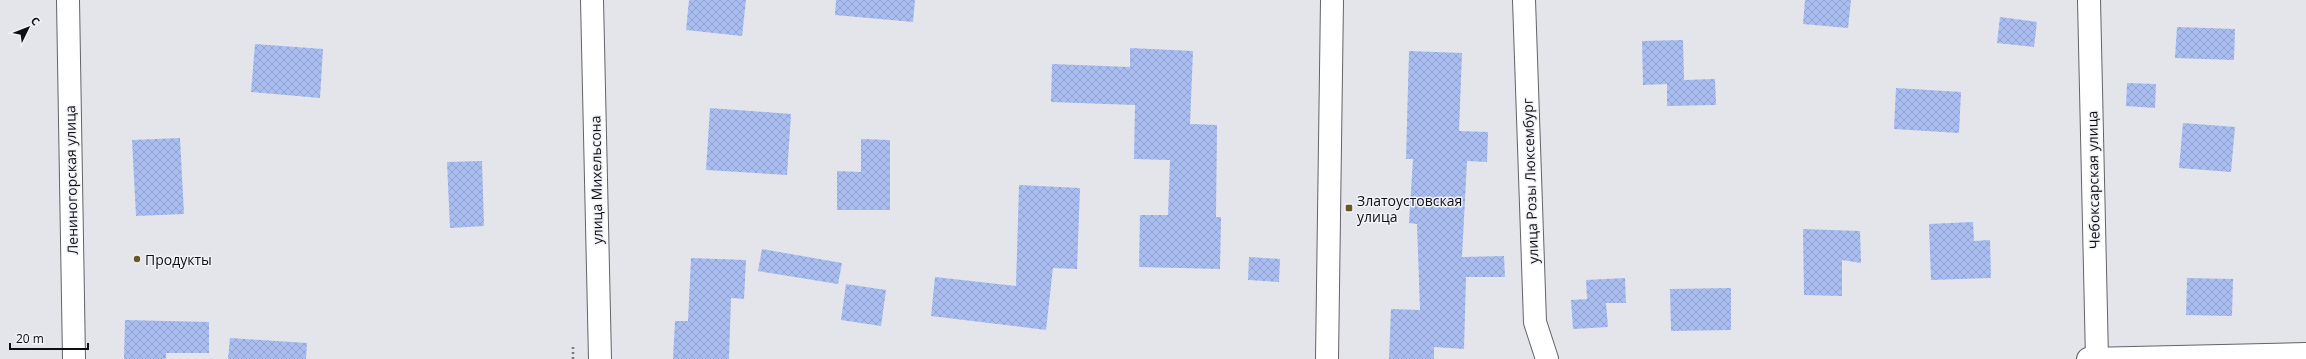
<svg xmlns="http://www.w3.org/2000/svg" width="2306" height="359" viewBox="0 0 2306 359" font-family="'Open Sans',sans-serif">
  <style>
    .building { fill: url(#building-cross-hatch) }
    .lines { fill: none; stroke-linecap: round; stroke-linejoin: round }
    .street-casing { stroke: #636468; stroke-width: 24 }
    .secondary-casing { stroke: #636468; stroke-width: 24 }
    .path { stroke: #78797d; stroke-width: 2.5; stroke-dasharray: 2 3; stroke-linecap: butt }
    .street { stroke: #fff; stroke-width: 22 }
    .secondary { stroke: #fff; stroke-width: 22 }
    .poi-dot { fill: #675825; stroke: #f1f2f7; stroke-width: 1.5 }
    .labels { text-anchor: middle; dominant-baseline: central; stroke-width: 3; stroke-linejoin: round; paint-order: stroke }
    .street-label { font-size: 14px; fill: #0f0f11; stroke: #f1f2f7 }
    .poi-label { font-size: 14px; fill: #0f0f11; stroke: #f1f2f7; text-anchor: start }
  </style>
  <defs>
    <pattern id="building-cross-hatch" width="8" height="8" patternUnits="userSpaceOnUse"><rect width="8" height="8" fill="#aabdf1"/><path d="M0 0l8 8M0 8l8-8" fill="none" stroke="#91a1ce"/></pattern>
  </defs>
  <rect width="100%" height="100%" fill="#e3e5ea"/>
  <!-- building -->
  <g class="building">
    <path d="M 689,0 L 746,0 L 742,36 L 686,30 Z"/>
    <path d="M 836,0 L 915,0 L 913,22 L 835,15 Z"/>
    <path d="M 1805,0 L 1851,0 L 1848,28 L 1803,24 Z"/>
    <path d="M 2000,17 L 2037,22 L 2034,47 L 1997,43 Z"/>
    <path d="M 2177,27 L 2235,29 L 2234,60 L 2175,58 Z"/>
    <path d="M 1683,40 L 1684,80 L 1715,79 L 1716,105 L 1667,106 L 1667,84 L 1643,85 L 1642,41 Z"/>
    <path d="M 255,44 L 323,49 L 320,98 L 251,92 Z"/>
    <path d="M 1130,48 L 1193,51 L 1190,124 L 1217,125 L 1216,217 L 1221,217 L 1220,269 L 1139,267 L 1140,215 L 1168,215 L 1170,160 L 1134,159 L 1135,105 L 1051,102 L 1052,64 L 1130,67 Z"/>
    <path d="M 1409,51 L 1462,53 L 1459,131 L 1488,132 L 1487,162 L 1467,161 L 1462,257 L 1504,256 L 1505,277 L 1466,277 L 1464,349 L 1434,347 L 1434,359 L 1389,359 L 1391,309 L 1420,310 L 1417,224 L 1409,223 L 1413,159 L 1406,159 Z"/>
    <path d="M 2127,83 L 2156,84 L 2155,108 L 2126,106 Z"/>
    <path d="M 1896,88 L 1961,92 L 1959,133 L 1894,129 Z"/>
    <path d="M 710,108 L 791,114 L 787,175 L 706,170 Z"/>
    <path d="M 2183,123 L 2235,127 L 2231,172 L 2179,168 Z"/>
    <path d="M 180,138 L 184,214 L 136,216 L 132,140 Z"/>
    <path d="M 861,139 L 890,140 L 890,210 L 837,210 L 837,171 L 861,172 Z"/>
    <path d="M 482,161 L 484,226 L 450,228 L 447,162 Z"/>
    <path d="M 1019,185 L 1080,188 L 1077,269 L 1053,268 L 1046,330 L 931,316 L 935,277 L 1016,286 Z"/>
    <path d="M 1973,222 L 1974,241 L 1990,240 L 1991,278 L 1931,280 L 1929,224 Z"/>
    <path d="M 1803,229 L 1860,231 L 1861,263 L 1842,260 L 1842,296 L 1804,295 Z"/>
    <path d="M 762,249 L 842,263 L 838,284 L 758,271 Z"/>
    <path d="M 1249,257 L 1280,259 L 1279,282 L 1248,280 Z"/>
    <path d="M 691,258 L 746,260 L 744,299 L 731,298 L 729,359 L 673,359 L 675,321 L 688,321 Z"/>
    <path d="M 1625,278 L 1626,303 L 1606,303 L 1608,327 L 1573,329 L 1571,300 L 1587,299 L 1586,280 Z"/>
    <path d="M 2187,278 L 2233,279 L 2232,316 L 2186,315 Z"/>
    <path d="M 846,284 L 886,290 L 881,326 L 841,320 Z"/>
    <path d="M 1731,288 L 1731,330 L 1671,331 L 1670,289 Z"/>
    <path d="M 125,320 L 209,322 L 209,353 L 166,353 L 166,359 L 124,359 Z"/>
    <path d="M 230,338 L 307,343 L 306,359 L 228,359 Z"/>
  </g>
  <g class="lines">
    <defs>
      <g id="street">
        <path d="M 1524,0 L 1535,322 L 1547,359"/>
        <path d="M 2089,0 L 2097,359"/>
        <path d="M 1327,359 L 1332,0"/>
        <path d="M 2088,359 L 2306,354"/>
      </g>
      <g id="secondary">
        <path d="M 68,0 L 74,359"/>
        <path d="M 592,0 L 600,359"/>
      </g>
    </defs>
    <!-- street casing -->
    <use href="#street" class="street-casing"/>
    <!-- secondary casing -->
    <use href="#secondary" class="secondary-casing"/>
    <!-- path -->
    <path class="path" d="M 573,359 L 573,344"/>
    <!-- street -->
    <use href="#street" class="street"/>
    <!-- secondary -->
    <use href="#secondary" class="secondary"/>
  </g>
  <!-- markers -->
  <g class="poi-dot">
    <rect x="1345" y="204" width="8" height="8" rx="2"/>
    <circle cx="137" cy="259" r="4"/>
  </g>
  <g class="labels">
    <!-- street labels -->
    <g class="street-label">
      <text transform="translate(71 180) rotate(-91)">Лениногорская улица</text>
      <text transform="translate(596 180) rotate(-91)">улица Михельсона</text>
      <text transform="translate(2093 180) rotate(-91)">Чебоксарская улица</text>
      <text transform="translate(1530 181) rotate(-92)">улица Розы Люксембург</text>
    </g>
    <!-- poi labels -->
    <g class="poi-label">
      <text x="1357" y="200">Златоустовская<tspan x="1357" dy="16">улица</tspan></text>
      <text x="145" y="259">Продукты</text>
    </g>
  </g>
  <!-- north arrow -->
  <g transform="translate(28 28) rotate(47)" stroke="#f1f2f7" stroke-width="3" paint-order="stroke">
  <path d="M0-3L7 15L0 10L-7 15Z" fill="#0f0f11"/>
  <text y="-6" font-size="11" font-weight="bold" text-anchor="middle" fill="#0f0f11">С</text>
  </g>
  <!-- scale -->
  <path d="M10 343v6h78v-6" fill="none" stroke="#0f0f11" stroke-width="2"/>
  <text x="16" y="343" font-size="12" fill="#0f0f11" stroke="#f1f2f7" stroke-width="3" paint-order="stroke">20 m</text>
</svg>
